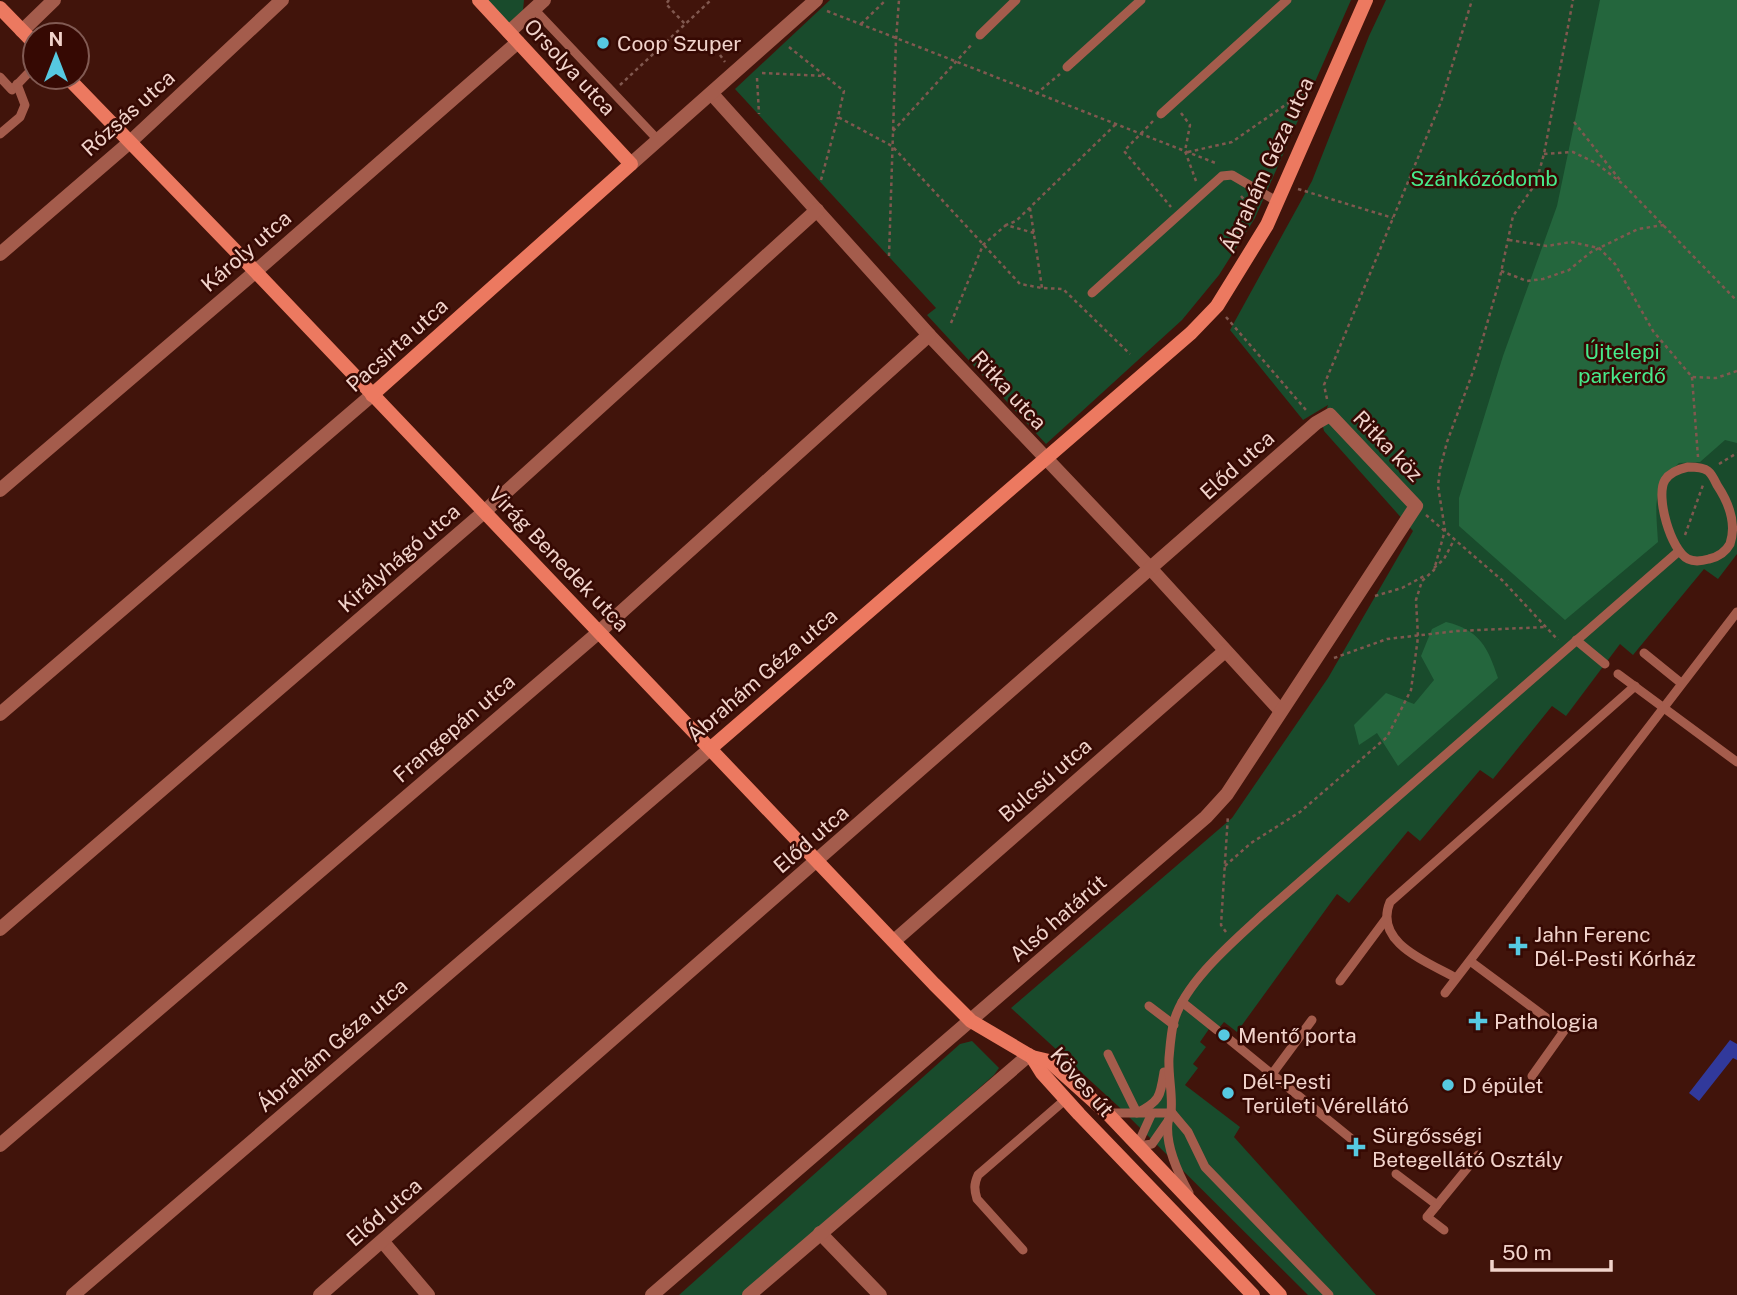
<svg xmlns="http://www.w3.org/2000/svg" width="1737" height="1295" viewBox="0 0 1737 1295" font-family="'Public Sans',sans-serif">
  <style>
    .green { fill: #194b2c }
    .forest { fill: #24663d }
    .water { fill: #31399b }
    .lines { fill: none; stroke-linecap: round; stroke-linejoin: round }
    .path { stroke: #80584f; stroke-width: 2.5; stroke-dasharray: 3.5 3.5; stroke-linecap: butt }
    .lane { stroke: #a45c4c; stroke-width: 9 }
    .street { stroke: #a45c4c; stroke-width: 14 }
    .secondary { stroke: #ec7960; stroke-width: 14 }
    .poi-dot { fill: #56c9e1; stroke: #360903; stroke-width: 2.5 }
    .labels { text-anchor: middle; dominant-baseline: central; stroke-width: 5; stroke-linejoin: round; paint-order: stroke }
    .poi-label { font-size: 21px; fill: #f1d3cb; stroke: #360903; text-anchor: start }
    .street-label { font-size: 21px; fill: #f1d3cb; stroke: #360903 }
    .park-label { font-size: 21px; fill: #47e98b; stroke: #360903 }
  </style>
  <rect width="100%" height="100%" fill="#41140b"/>
  <!-- green -->
  <g class="green">
    <path d="M 479,0 L 524,0 L 522,20 L 509,32 Z"/>
    <path d="M 830,0 L 1351,0 L 1255,218 L 1219,275 L 1182,320 L 1046,444 L 927,315 L 936,308 L 735,89 Z"/>
    <path d="M 1386,0 L 1737,0 L 1737,554 L 1718,579 L 1704,569 L 1633,655 L 1620,644 L 1566,716 L 1552,706 L 1493,779 L 1480,770 L 1420,841 L 1408,831 L 1349,903 L 1337,894 L 1237,1032 L 1224,1022 L 1215,1033 L 1209,1029 L 1200,1042 L 1206,1047 L 1193,1064 L 1198,1068 L 1185,1085 L 1240,1127 L 1234,1137 L 1376,1295 L 1308,1295 L 1118,1106 L 1011,1008 L 1232,818 L 1328,678 L 1413,531 L 1324,431 L 1322,423 L 1328,405 L 1303,420 L 1230,330 L 1312,181 L 1369,36 Z"/>
    <path d="M 972,1041 L 999,1068 L 994,1075 L 744,1295 L 679,1295 L 960,1044 Z"/>
  </g>
  <!-- forest -->
  <g class="forest">
    <path d="M 1600,0 L 1737,0 L 1737,443 L 1725,440 L 1700,462 L 1679,463 C 1651,490 1656,505 1658,542 L 1565,620 L 1459,526 L 1459,498 L 1503,356 L 1557,206 Z"/>
    <path d="M 1446,622 C 1480,630 1488,648 1498,678 L 1398,766 L 1377,733 L 1359,745 L 1354,725 L 1386,693 L 1414,704 L 1434,680 L 1421,656 L 1432,629 Z"/>
  </g>
  <!-- water -->
  <path class="water" d="M 1730,1040 L 1737,1044 L 1737,1060 L 1733,1058 L 1699,1101 L 1689,1093 Z"/>
  <g class="lines">
    <!-- path -->
    <g class="path">
      <path d="M 669,0 L 666,4 L 685,24"/>
      <path d="M 827,11 L 1218,164"/>
      <path d="M 861,24 L 886,0"/>
      <path d="M 789,47 L 844,91 L 838,117 L 892,146 L 1020,284 L 1042,288 L 1063,289 L 1130,354"/>
      <path d="M 720,55 L 725,62"/>
      <path d="M 762,73 L 825,76"/>
      <path d="M 757,78 L 759,114"/>
      <path d="M 620,85 L 711,0"/>
      <path d="M 1036,94 L 1060,74"/>
      <path d="M 1181,113 L 1190,125 L 1185,151 L 1196,181"/>
      <path d="M 1153,121 L 1124,151 L 1171,207"/>
      <path d="M 1574,122 L 1620,180"/>
      <path d="M 893,131 L 973,43"/>
      <path d="M 1188,152 L 1232,142 L 1307,90"/>
      <path d="M 1544,154 L 1573,152 L 1596,163 L 1624,185 L 1737,301"/>
      <path d="M 821,180 L 838,117"/>
      <path d="M 1298,189 L 1393,218"/>
      <path d="M 1241,196 L 1252,209"/>
      <path d="M 1030,208 L 1042,288"/>
      <path d="M 1034,233 L 1006,225 L 1016,221 L 1116,124"/>
      <path d="M 1509,240 L 1547,246 L 1571,242 L 1599,248 L 1615,264 L 1653,331 L 1692,377 L 1716,378 L 1737,371"/>
      <path d="M 889,256 L 896,40 L 899,0"/>
      <path d="M 1501,271 L 1527,281 L 1543,279 L 1569,270 L 1591,252 L 1638,229 L 1664,225"/>
      <path d="M 1226,317 L 1306,410"/>
      <path d="M 951,323 L 983,245 L 1006,225"/>
      <path d="M 1692,377 L 1698,457"/>
      <path d="M 1327,399 L 1324,385 L 1441,102 L 1472,0"/>
      <path d="M 1719,464 L 1737,453"/>
      <path d="M 1426,515 L 1503,581 L 1558,640"/>
      <path d="M 1685,535 L 1703,485"/>
      <path d="M 1434,568 L 1444,559 L 1454,540"/>
      <path d="M 1375,596 L 1402,588 L 1426,575"/>
      <path d="M 1334,658 L 1387,639 L 1457,631 L 1546,627"/>
      <path d="M 1225,866 L 1251,843 L 1300,812 L 1387,737 L 1411,690 L 1418,637 L 1416,600 L 1422,581 L 1434,570 L 1445,530 L 1438,486 L 1440,469 L 1447,442 L 1474,369 L 1499,282 L 1513,216 L 1536,183 L 1544,154 L 1573,0"/>
      <path d="M 1226,932 L 1221,925 L 1228,815"/>
    </g>
    <!-- lane -->
    <g class="lane">
      <path d="M 534,9 L 658,140"/>
      <path d="M 980,35 L 1016,0"/>
      <path d="M 1067,67 L 1141,0"/>
      <path d="M 0,77 L 12,90 L 35,66"/>
      <path d="M 1161,114 L 1287,0"/>
      <path d="M 0,134 L 20,117 L 25,105 L 17,84"/>
      <path d="M 1092,293 L 1222,176 L 1232,175 L 1278,202"/>
      <path d="M 1688,467 C 1694,467 1703,467 1708,471 C 1712,474 1715,481 1717,485 C 1729,503 1737,523 1730,544 C 1725,553 1718,557 1709,559 C 1702,561 1694,562 1688,559 C 1671,551 1655,496 1665,480 C 1670,472 1679,469 1688,467 Z"/>
      <path d="M 1576,640 L 1605,664"/>
      <path d="M 1644,653 L 1681,683"/>
      <path d="M 1618,674 L 1737,762"/>
      <path d="M 1470,961 L 1564,1031 L 1532,1076"/>
      <path d="M 1456,978 C 1428,962 1373,943 1390,902 L 1635,686"/>
      <path d="M 1340,981 L 1386,919"/>
      <path d="M 1445,993 L 1737,612"/>
      <path d="M 1182,1002 L 1217,1030"/>
      <path d="M 1149,1006 L 1174,1025"/>
      <path d="M 1230,1040 L 1354,1141"/>
      <path d="M 1108,1054 L 1137,1113 C 1160,1101 1160,1097 1164,1072"/>
      <path d="M 1272,1074 L 1312,1020"/>
      <path d="M 1107,1113 L 1172,1113"/>
      <path d="M 1172,1113 L 1188,1132 L 1205,1167 L 1329,1295"/>
      <path d="M 1137,1146 L 1152,1113"/>
      <path d="M 1139,1146 L 1152,1144 L 1168,1121"/>
      <path d="M 1396,1174 L 1437,1205 L 1478,1155"/>
      <path d="M 1189,1193 C 1178,1173 1165,1146 1168,1122 C 1169,1116 1171,1118 1171,1112 C 1173,1095 1168,1076 1169,1058 C 1170,1047 1171,1032 1174,1021 C 1185,982 1233,942 1262,915 L 1679,551"/>
      <path d="M 1437,1205 L 1427,1217 L 1444,1230"/>
      <path d="M 1023,1250 L 977,1199 C 974,1189 974,1184 978,1175 L 1066,1099"/>
    </g>
    <!-- street -->
    <g class="street">
      <path d="M 22,31 L 54,0"/>
      <path d="M 509,32 L 544,0"/>
      <path d="M 712,94 L 929,335 L 1151,569 L 1280,710"/>
      <path d="M 631,164 L 816,0"/>
      <path d="M 0,254 L 130,142 L 282,0"/>
      <path d="M 0,490 L 248,278 L 518,42"/>
      <path d="M 0,714 L 372,395"/>
      <path d="M 0,929 L 484,512 L 817,210"/>
      <path d="M 894,941 L 1225,651"/>
      <path d="M 0,1145 L 599,632 L 929,335"/>
      <path d="M 820,1233 L 880,1295"/>
      <path d="M 383,1242 L 428,1295"/>
      <path d="M 73,1295 L 711,748"/>
      <path d="M 320,1295 L 1316,423 L 1330,415 L 1416,506 L 1227,794 L 1206,817 L 652,1295"/>
      <path d="M 749,1295 L 1029,1055"/>
    </g>
    <!-- secondary -->
    <g class="secondary">
      <path d="M 0,8 L 35,44"/>
      <path d="M 67,77 L 255,271 L 934,984 L 971,1021 L 1032,1057 L 1042,1073 L 1079,1114 L 1253,1295"/>
      <path d="M 372,395 L 631,164 L 479,0"/>
      <path d="M 711,748 L 1191,333 L 1217,306 L 1267,225 L 1366,0"/>
      <path d="M 1032,1057 L 1049,1061 L 1107,1113 L 1280,1295"/>
    </g>
  </g>
  <!-- markers -->
  <g class="poi-dot">
    <circle cx="603" cy="43" r="7"/>
    <path d="M1514.5 935.5h7v7h7v7h-7v7h-7v-7h-7v-7h7z"/>
    <path d="M1474.5 1010.5h7v7h7v7h-7v7h-7v-7h-7v-7h7z"/>
    <circle cx="1224" cy="1035" r="7"/>
    <circle cx="1448" cy="1085" r="7"/>
    <circle cx="1228" cy="1093" r="7"/>
    <path d="M1352.5 1136.5h7v7h7v7h-7v7h-7v-7h-7v-7h7z"/>
  </g>
  <g class="labels">
    <!-- poi labels -->
    <g class="poi-label">
      <text x="617" y="43">Coop Szuper</text>
      <text x="1534" y="934">Jahn Ferenc<tspan x="1534" dy="24">Dél-Pesti Kórház</tspan></text>
      <text x="1494" y="1021">Pathologia</text>
      <text x="1238" y="1035">Mentő porta</text>
      <text x="1242" y="1081">Dél-Pesti<tspan x="1242" dy="24">Területi Vérellátó</tspan></text>
      <text x="1462" y="1085">D épület</text>
      <text x="1372" y="1135">Sürgősségi<tspan x="1372" dy="24">Betegellátó Osztály</tspan></text>
    </g>
    <!-- street labels -->
    <g class="street-label">
      <text transform="translate(570 67) rotate(47)">Orsolya utca</text>
      <text transform="translate(128 113) rotate(-42)">Rózsás utca</text>
      <text transform="translate(1267 165) rotate(-65)">Ábrahám Géza utca</text>
      <text transform="translate(246 251) rotate(-41)">Károly utca</text>
      <text transform="translate(397 345) rotate(-42)">Pacsirta utca</text>
      <text transform="translate(1009 390) rotate(47)">Ritka utca</text>
      <text transform="translate(1388 446) rotate(46)">Ritka köz</text>
      <text transform="translate(1237 465) rotate(-42)">Előd utca</text>
      <text transform="translate(399 558) rotate(-41)">Királyhágó utca</text>
      <text transform="translate(559 559) rotate(46)">Virág Benedek utca</text>
      <text transform="translate(762 675) rotate(-41)">Ábrahám Géza utca</text>
      <text transform="translate(454 728) rotate(-41)">Frangepán utca</text>
      <text transform="translate(1045 780) rotate(-41)">Bulcsú utca</text>
      <text transform="translate(811 839) rotate(-41)">Előd utca</text>
      <text transform="translate(1058 918) rotate(-41)">Alsó határút</text>
      <text transform="translate(332 1045) rotate(-41)">Ábrahám Géza utca</text>
      <text transform="translate(1082 1082) rotate(49)">Köves út</text>
      <text transform="translate(384 1212) rotate(-41)">Előd utca</text>
    </g>
    <!-- park labels -->
    <g class="park-label">
      <text x="1484" y="178">Szánkózódomb</text>
      <text x="1622" y="351">Újtelepi<tspan x="1622" dy="24">parkerdő</tspan></text>
    </g>
  </g>
  <!-- north arrow -->
  <g transform="translate(56 56)"><circle r="33" fill="#360903" stroke="#815a53" stroke-width="2"/>
  <path d="M0-5L12 26L0 18L-12 26Z" fill="#56c9e1"/>
  <text y="-10" font-size="19" font-weight="bold" text-anchor="middle" fill="#f1d3cb">N</text>
  </g>
  <!-- scale -->
  <path d="M1492 1260v10h119v-10" fill="none" stroke="#f1d3cb" stroke-width="3.5"/>
  <text x="1502" y="1260" font-size="21" fill="#f1d3cb" stroke="#360903" stroke-width="5" paint-order="stroke">50 m</text>
</svg>
